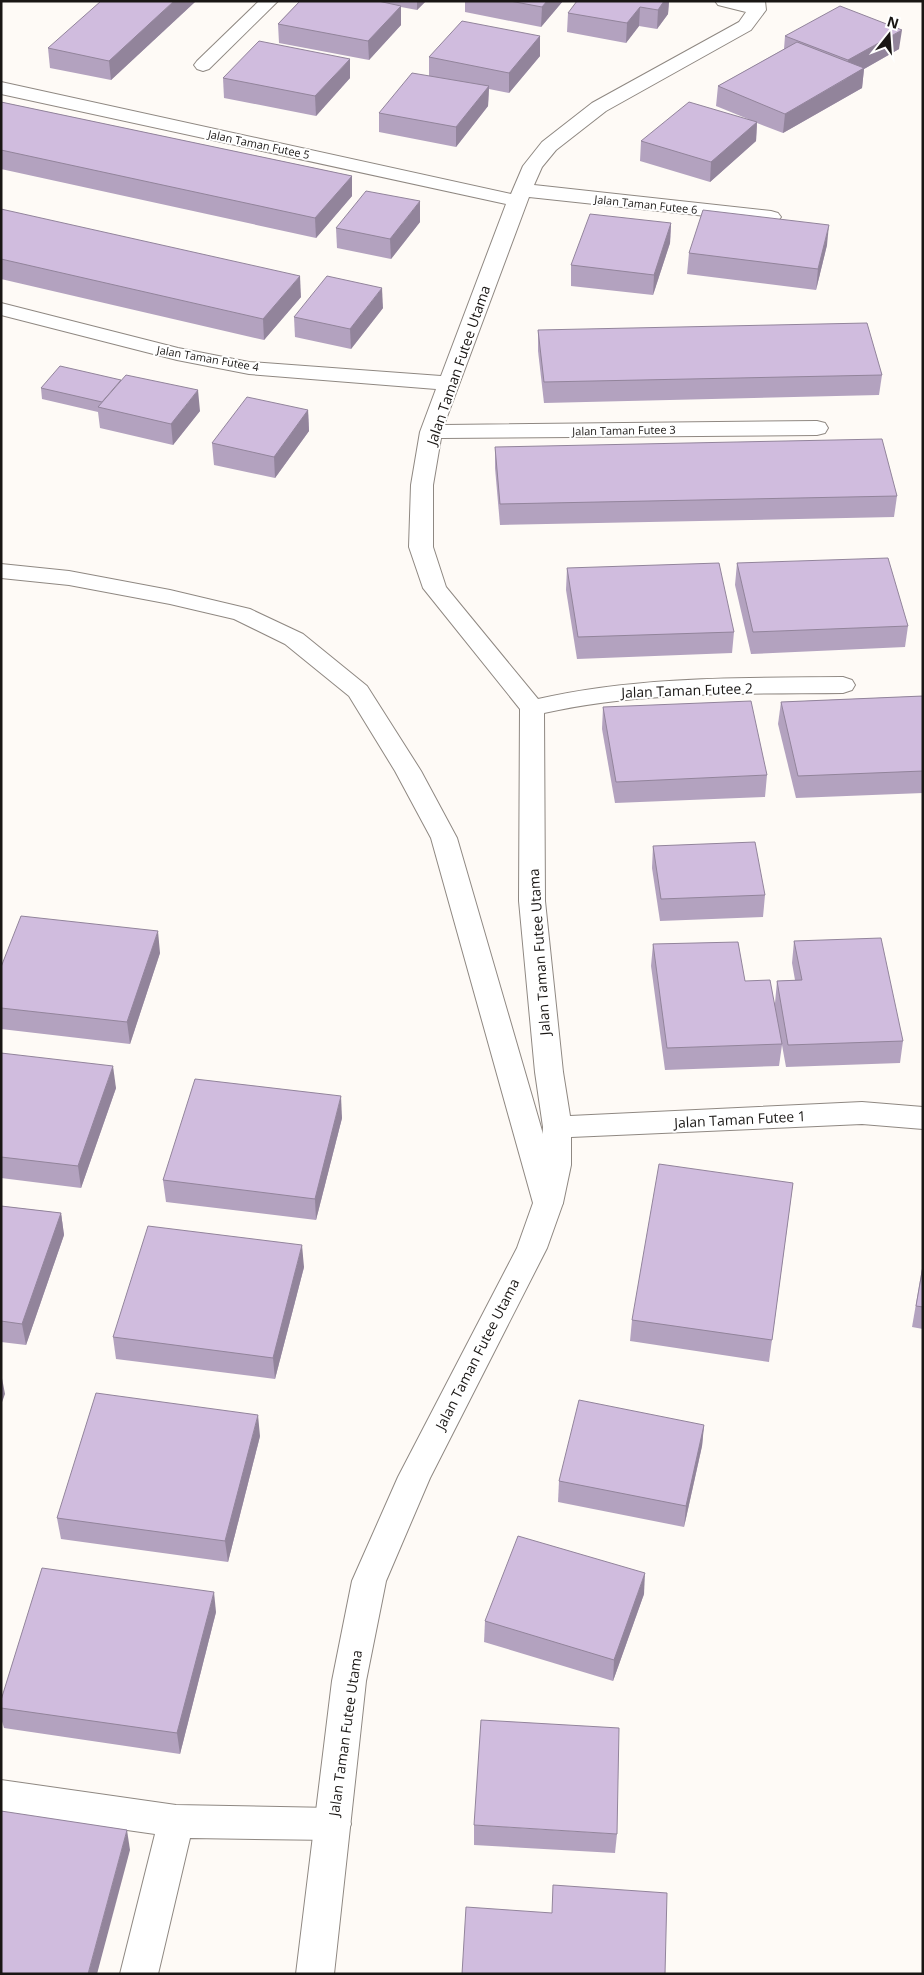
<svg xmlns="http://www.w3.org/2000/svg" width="924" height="1975" viewBox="0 0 924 1975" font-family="'Open Sans',sans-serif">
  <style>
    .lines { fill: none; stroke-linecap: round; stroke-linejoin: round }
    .lane-casing { stroke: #8f8882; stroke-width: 2 }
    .street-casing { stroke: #8f8882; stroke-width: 2 }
    .lane { fill: #fff; fill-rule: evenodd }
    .street { fill: #fff; fill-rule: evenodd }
    .wall { fill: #b3a2bf }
    .shaded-wall { fill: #92849b }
    .building { fill: #d0bcde; stroke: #92849b }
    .labels { text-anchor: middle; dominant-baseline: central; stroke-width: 4; stroke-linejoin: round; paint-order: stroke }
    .far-street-label { font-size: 11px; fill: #191614; stroke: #fff }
    .street-label { font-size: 14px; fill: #191614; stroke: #fff }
  </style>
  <rect width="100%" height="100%" fill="#fefaf6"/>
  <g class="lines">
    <defs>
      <g id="lane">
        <path d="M 1,564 L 69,571 L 170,590 L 250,609 L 303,634 L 367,686 L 421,771 L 457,838 L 563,1203 L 558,1211 L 548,1214 L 538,1211 L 533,1203 L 431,838 L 395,771 L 349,696 L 285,644 L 234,619 L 170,604 L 69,585 L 1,578 Z"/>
        <path d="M 1,1780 L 176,1805 L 333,1808 L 346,1812 L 351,1824 L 346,1836 L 333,1840 L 190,1838 L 158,1974 L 120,1974 L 155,1834 L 1,1812 Z"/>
      </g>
      <g id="street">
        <path d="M 259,1 L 278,1 L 209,69 L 203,71 L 197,69 L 194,65 L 197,61 Z"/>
        <path d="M 715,1 L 765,1 L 766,10 L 751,30 L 606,111 L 556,150 L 542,167 L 534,185 L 771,211 L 778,213 L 781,217 L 778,221 L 771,223 L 529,197 L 444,425 L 817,421 L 825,423 L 828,428 L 825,433 L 817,435 L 441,438 L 433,485 L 433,547 L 446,587 L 538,699 C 638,676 740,678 843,677 L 852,680 L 855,685 L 852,690 L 843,693 C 743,694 642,691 544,713 L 545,901 L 563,1072 L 570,1116 L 862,1102 L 923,1107 L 923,1129 L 862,1124 L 571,1137 L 571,1165 L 563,1203 L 547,1248 L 430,1478 L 386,1581 L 366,1681 L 334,1974 L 296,1974 L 332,1681 L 352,1581 L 398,1477 L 517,1248 L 533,1203 L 541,1165 L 543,1127 L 535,1072 L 519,901 L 520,709 L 423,588 L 409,547 L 411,485 L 420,432 L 436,389 L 249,374 L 177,360 L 1,315 L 1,303 L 178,348 L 249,362 L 441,376 L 506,204 L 1,94 L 1,82 L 511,194 L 523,166 L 542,142 L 592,103 L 739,22 L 746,12 L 718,5 Z"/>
      </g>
    </defs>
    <!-- lane casing -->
    <use href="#lane" class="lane-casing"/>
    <!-- street casing -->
    <use href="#street" class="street-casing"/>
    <!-- lane -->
    <use href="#lane" class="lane"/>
    <!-- street -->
    <use href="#street" class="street"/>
  </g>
  <!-- wall -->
  <g class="wall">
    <path d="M 196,1 L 111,80 L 50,68 L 48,48 Z"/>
    <path d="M 300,1 L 426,1 L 417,10 L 401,7 L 401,25 L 369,60 L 279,43 L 278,24 Z"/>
    <path d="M 465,1 L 563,1 L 541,27 L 465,12 Z"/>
    <path d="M 669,1 L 668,14 L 657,29 L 639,26 L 626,43 L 567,32 L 568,13 Z"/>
    <path d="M 540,36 L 540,56 L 509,93 L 489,89 L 488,106 L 456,147 L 379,132 L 379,113 L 429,76 L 429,57 Z"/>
    <path d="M 785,36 L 899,49 L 864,69 L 862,88 L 783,133 L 757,123 L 756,141 L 710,182 L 640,161 L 641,141 L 748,119 L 716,106 L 718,86 L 784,49 Z"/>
    <path d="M 223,78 L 350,78 L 316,116 L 224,98 Z"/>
    <path d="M 1,102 L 352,176 L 352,196 L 316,238 L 1,169 Z"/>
    <path d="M 1,209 L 301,297 L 264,340 L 1,279 Z"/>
    <path d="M 420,222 L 391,259 L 337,248 L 336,228 Z"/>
    <path d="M 671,223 L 670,243 L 653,295 L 571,286 L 571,265 Z"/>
    <path d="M 827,245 L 816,290 L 687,274 L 689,253 Z"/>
    <path d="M 383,308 L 351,349 L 295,337 L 294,317 Z"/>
    <path d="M 538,330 L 882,375 L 879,395 L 544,403 L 538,351 Z"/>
    <path d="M 41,388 L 200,411 L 173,445 L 100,428 L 98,412 L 42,399 Z"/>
    <path d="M 308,410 L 309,431 L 275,478 L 214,465 L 212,443 Z"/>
    <path d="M 495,447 L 897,496 L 894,517 L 500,525 L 495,468 Z"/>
    <path d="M 737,563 L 908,626 L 905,647 L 751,654 L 735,585 Z"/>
    <path d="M 567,568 L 734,632 L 732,653 L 577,659 L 566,590 Z"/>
    <path d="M 923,696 L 923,793 L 796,798 L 778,724 L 781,702 Z"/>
    <path d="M 603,707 L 767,775 L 765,797 L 615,803 L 602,729 Z"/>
    <path d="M 653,846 L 765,895 L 763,917 L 660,921 L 652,868 Z"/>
    <path d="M 794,941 L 903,1041 L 900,1063 L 786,1067 L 782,1045 L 779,1066 L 665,1070 L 651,966 L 653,944 L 745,981 L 775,1003 L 777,981 L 795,980 L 792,963 Z"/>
    <path d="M 160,953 L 130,1044 L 1,1029 L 1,967 Z"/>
    <path d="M 1,1053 L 116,1088 L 81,1188 L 1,1178 Z"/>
    <path d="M 342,1118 L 316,1220 L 166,1202 L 163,1180 Z"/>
    <path d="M 793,1183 L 769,1362 L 630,1341 L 632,1320 Z"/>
    <path d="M 1,1206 L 61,1213 L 64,1235 L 26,1345 L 1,1342 Z"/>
    <path d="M 923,1263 L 923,1329 L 912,1327 Z"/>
    <path d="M 304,1267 L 275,1379 L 116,1359 L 113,1337 Z"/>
    <path d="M 704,1425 L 702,1446 L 684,1527 L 558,1502 L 559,1481 Z"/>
    <path d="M 260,1436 L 228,1562 L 61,1539 L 57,1518 Z"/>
    <path d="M 644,1594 L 613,1681 L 484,1642 L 485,1621 Z"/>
    <path d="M 216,1612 L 180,1754 L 4,1728 L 1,1718 L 1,1700 Z"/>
    <path d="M 474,1825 L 617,1834 L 615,1853 L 474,1845 Z"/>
  </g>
  <!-- shaded-wall -->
  <g class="shaded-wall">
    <path d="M 174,1 L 196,1 L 111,80 L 109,61 Z"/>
    <path d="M 417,1 L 426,1 L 417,10 Z"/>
    <path d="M 547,1 L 563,1 L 541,27 L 542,7 Z"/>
    <path d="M 664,1 L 669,1 L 668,14 L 657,29 L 658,10 Z"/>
    <path d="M 401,6 L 401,25 L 369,60 L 368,41 Z"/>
    <path d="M 640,7 L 639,26 L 626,43 L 627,23 Z"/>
    <path d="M 902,30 L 899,49 L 864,69 L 862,88 L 783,133 L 785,114 L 846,79 L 848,60 Z"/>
    <path d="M 540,36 L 540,56 L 509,93 L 509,73 Z"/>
    <path d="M 350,59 L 350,78 L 316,116 L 315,96 Z"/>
    <path d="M 489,86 L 488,106 L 456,147 L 456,127 Z"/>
    <path d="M 757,122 L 756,141 L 710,182 L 711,162 Z"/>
    <path d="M 352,176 L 352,196 L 316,238 L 315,218 Z"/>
    <path d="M 420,201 L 420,222 L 391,259 L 390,239 Z"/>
    <path d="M 671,223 L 670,243 L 653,295 L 654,275 Z"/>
    <path d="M 829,225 L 827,245 L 816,290 L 818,269 Z"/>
    <path d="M 300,276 L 301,297 L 264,340 L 263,319 Z"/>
    <path d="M 382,288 L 383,308 L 351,349 L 350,329 Z"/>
    <path d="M 198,390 L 200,411 L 173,445 L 171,424 Z"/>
    <path d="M 308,410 L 309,431 L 275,478 L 274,457 Z"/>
    <path d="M 158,931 L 160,953 L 130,1044 L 127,1022 Z"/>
    <path d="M 113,1066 L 116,1088 L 81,1188 L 78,1166 Z"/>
    <path d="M 341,1096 L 342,1118 L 316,1220 L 315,1199 Z"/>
    <path d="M 61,1213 L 64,1235 L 26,1345 L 22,1324 Z"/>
    <path d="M 302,1245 L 304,1267 L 275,1379 L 273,1358 Z"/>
    <path d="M 1,1373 L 5,1394 L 1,1405 Z"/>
    <path d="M 258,1415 L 260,1436 L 228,1562 L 225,1541 Z"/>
    <path d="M 704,1425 L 702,1446 L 684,1527 L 686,1506 Z"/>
    <path d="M 645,1573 L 644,1594 L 613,1681 L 614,1660 Z"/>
    <path d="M 214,1592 L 216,1612 L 180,1754 L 177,1733 Z"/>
    <path d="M 127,1830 L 130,1850 L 97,1974 L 88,1974 Z"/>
  </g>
  <!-- building -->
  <g class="building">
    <path d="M 101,1 L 174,1 L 109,61 L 48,48 Z"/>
    <path d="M 300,1 L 378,1 L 401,6 L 368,41 L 278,24 Z"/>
    <path d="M 510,1 L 547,1 L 542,7 Z"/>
    <path d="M 577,1 L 664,1 L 658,10 L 640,7 L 627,23 L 568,13 Z"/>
    <path d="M 840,6 L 902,30 L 848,60 L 785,36 Z"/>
    <path d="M 462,21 L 540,36 L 509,73 L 429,57 Z"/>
    <path d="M 259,41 L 350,59 L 315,96 L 223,78 Z"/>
    <path d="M 797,42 L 864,68 L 785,114 L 718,86 Z"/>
    <path d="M 412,73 L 489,86 L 456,127 L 379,113 Z"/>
    <path d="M 1,102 L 352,176 L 315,218 L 1,150 Z"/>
    <path d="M 689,102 L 757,122 L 711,162 L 641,141 Z"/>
    <path d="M 366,191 L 420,201 L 390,239 L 336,228 Z"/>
    <path d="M 1,209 L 300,276 L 263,319 L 1,259 Z"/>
    <path d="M 703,210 L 829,225 L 818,269 L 689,253 Z"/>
    <path d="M 590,214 L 671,223 L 654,275 L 571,265 Z"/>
    <path d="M 327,276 L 382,288 L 350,329 L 294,317 Z"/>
    <path d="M 867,323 L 882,375 L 544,382 L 538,330 Z"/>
    <path d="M 60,366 L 121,380 L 102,402 L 41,388 Z"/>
    <path d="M 126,375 L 198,390 L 171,424 L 98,407 Z"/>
    <path d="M 247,397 L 308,410 L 274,457 L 212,443 Z"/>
    <path d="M 882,439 L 897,496 L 500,504 L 495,447 Z"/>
    <path d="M 888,558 L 908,626 L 753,632 L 737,563 Z"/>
    <path d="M 719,563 L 734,632 L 578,637 L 567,568 Z"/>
    <path d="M 923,696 L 923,771 L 798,776 L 781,702 Z"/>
    <path d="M 751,701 L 767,775 L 616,782 L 603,707 Z"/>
    <path d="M 755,842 L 765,895 L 661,899 L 653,846 Z"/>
    <path d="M 21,916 L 158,931 L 127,1022 L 1,1008 L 1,967 Z"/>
    <path d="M 881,938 L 903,1041 L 788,1045 L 777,981 L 802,980 L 794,941 Z"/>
    <path d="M 738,942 L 745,981 L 770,980 L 782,1044 L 667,1048 L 653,944 Z"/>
    <path d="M 1,1053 L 113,1066 L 78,1166 L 1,1157 Z"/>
    <path d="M 195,1079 L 341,1096 L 315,1199 L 163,1180 Z"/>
    <path d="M 659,1164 L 793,1183 L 772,1340 L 632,1320 Z"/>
    <path d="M 1,1206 L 61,1213 L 22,1324 L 1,1321 Z"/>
    <path d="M 148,1226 L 302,1245 L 273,1358 L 113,1337 Z"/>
    <path d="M 923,1266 L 923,1307 L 916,1306 Z"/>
    <path d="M 96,1393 L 258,1415 L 225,1541 L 57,1518 Z"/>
    <path d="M 579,1400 L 704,1425 L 686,1506 L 559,1481 Z"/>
    <path d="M 518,1536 L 645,1573 L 614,1660 L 485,1621 Z"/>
    <path d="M 42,1568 L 214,1592 L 177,1733 L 1,1708 L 1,1700 Z"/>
    <path d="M 481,1720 L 619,1728 L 617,1834 L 474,1825 Z"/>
    <path d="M 1,1811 L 127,1830 L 88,1974 L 1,1974 Z"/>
    <path d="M 553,1885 L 667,1893 L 665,1974 L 462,1974 L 466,1907 L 552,1913 Z"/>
  </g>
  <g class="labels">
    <!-- far-street labels -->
    <g class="far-street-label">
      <text transform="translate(259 144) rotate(12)">Jalan Taman Futee 5</text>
      <text transform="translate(646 204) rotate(6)">Jalan Taman Futee 6</text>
      <text transform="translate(208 358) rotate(10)">Jalan Taman Futee 4</text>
      <text transform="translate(624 430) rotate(-1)">Jalan Taman Futee 3</text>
    </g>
    <!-- street labels -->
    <g class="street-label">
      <text transform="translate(458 365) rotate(-71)">Jalan Taman Futee Utama</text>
      <text transform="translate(687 690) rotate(-2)">Jalan Taman Futee 2</text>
      <text transform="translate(539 952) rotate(-94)">Jalan Taman Futee Utama</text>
      <text transform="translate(740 1119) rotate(-3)">Jalan Taman Futee 1</text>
      <text transform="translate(477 1354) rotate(-63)">Jalan Taman Futee Utama</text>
      <text transform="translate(345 1733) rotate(-82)">Jalan Taman Futee Utama</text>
    </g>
  </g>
  <!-- border -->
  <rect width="924" height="1975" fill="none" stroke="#191614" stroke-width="5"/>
  <!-- north arrow -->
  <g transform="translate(889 35) rotate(17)" stroke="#ffffff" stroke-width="4" paint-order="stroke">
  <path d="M0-4L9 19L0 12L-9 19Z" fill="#191614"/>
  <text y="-8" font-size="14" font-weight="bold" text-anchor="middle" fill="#191614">N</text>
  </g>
</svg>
